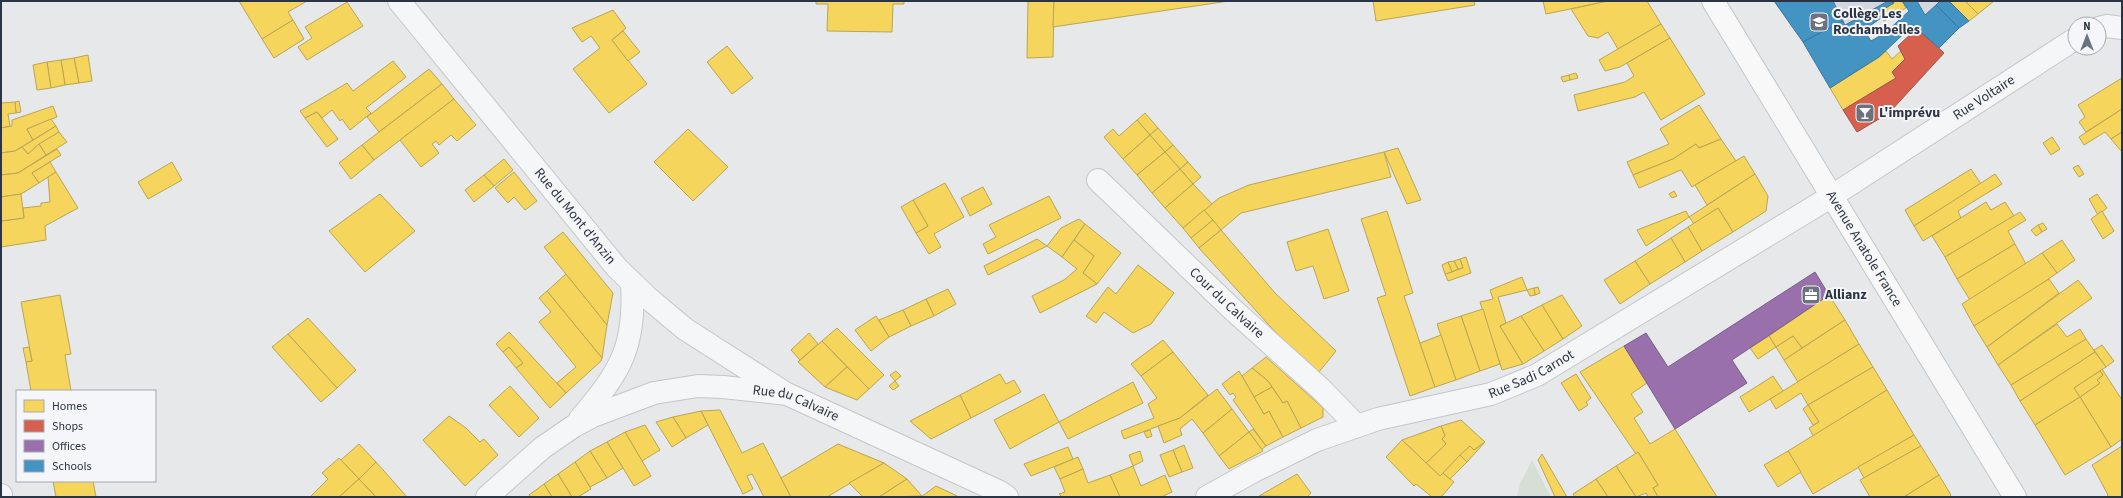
<svg xmlns="http://www.w3.org/2000/svg" width="2123" height="498" viewBox="0 0 2123 498" font-family="'Source Sans 3',sans-serif">
  <style>
    .built { fill: #d4d7dd }
    .green { fill: #d6ded6 }
    .homes { fill: #f6d55c; stroke: #b9a555 }
    .shops { fill: #d6604d; stroke: #a3534b }
    .offices { fill: #9970ab; stroke: #785e8c }
    .schools { fill: #4393c3; stroke: #3c769d }
    .lines { fill: none; stroke-linecap: round; stroke-linejoin: round }
    .minor-casing { stroke: #c4c6c8; stroke-width: 24 }
    .major-casing { stroke: #c2c5c8; stroke-width: 24 }
    .minor { stroke: #f5f6f7; stroke-width: 22 }
    .major { stroke: #f8f8f8; stroke-width: 22 }
    .labels { text-anchor: middle; dominant-baseline: central; stroke-width: 4; stroke-linejoin: round; paint-order: stroke }
    .poi-label { font-size: 14px; font-weight: bold; fill: #2b3445; stroke: #f4f6f9; text-anchor: start }
    .street-label { font-size: 14px; fill: #2b3445; stroke: #f4f6f9 }
  </style>
  <rect width="100%" height="100%" fill="#e6e8ea"/>
  <!-- built -->
  <g class="built">
    <path d="M 1778,1 L 1894,1 L 1803,42 Z"/>
    <path d="M 1917,1 L 1940,1 L 1925,15 Z"/>
  </g>
  <!-- green -->
  <path class="green" d="M 1532,460 L 1551,497 L 1517,497 L 1520,484 Z"/>
  <!-- homes -->
  <g class="homes">
    <path d="M 239,1 L 307,1 L 288,12 L 293,20 L 262,39 Z"/>
    <path d="M 816,1 L 904,1 L 904,4 L 893,4 L 892,32 L 827,31 L 828,4 L 816,4 Z"/>
    <path d="M 1028,1 L 1054,1 L 1053,57 L 1027,58 Z"/>
    <path d="M 1054,1 L 1229,1 L 1053,27 Z"/>
    <path d="M 1373,1 L 1474,1 L 1475,5 L 1376,21 Z"/>
    <path d="M 1543,1 L 1608,1 L 1546,14 Z"/>
    <path d="M 1608,1 L 1647,1 L 1661,24 L 1618,49 L 1608,32 L 1598,38 L 1588,36 L 1571,9 Z"/>
    <path d="M 1896,1 L 1902,1 L 1906,8 L 1884,21 L 1879,12 Z"/>
    <path d="M 1949,1 L 1965,1 L 1978,14 L 1969,21 Z"/>
    <path d="M 1965,1 L 1994,1 L 1978,14 Z"/>
    <path d="M 347,2 L 363,26 L 307,60 L 298,47 L 312,38 L 305,27 Z"/>
    <path d="M 613,10 L 626,28 L 612,40 L 647,84 L 609,113 L 573,69 L 600,48 L 591,36 L 582,42 L 572,28 Z"/>
    <path d="M 293,20 L 304,39 L 274,58 L 262,39 Z"/>
    <path d="M 1661,24 L 1670,38 L 1620,67 L 1605,71 L 1599,60 Z"/>
    <path d="M 623,31 L 640,52 L 628,61 L 612,40 Z"/>
    <path d="M 1670,38 L 1705,94 L 1661,120 L 1644,92 L 1635,97 L 1578,111 L 1574,95 L 1625,82 L 1634,76 L 1627,63 Z"/>
    <path d="M 727,46 L 753,78 L 732,94 L 707,62 Z"/>
    <path d="M 1886,51 L 1892,59 L 1901,51 L 1905,59 L 1892,72 L 1896,78 L 1843,110 L 1830,88 L 1879,57 Z"/>
    <path d="M 88,55 L 92,81 L 79,83 L 74,58 Z"/>
    <path d="M 74,58 L 79,83 L 65,85 L 61,60 Z"/>
    <path d="M 61,60 L 65,85 L 51,88 L 47,62 Z"/>
    <path d="M 393,61 L 406,77 L 366,108 L 371,113 L 350,130 L 342,119 L 340,121 L 332,110 L 322,118 L 317,112 L 305,118 L 300,111 L 347,83 L 353,91 Z"/>
    <path d="M 47,62 L 51,88 L 37,90 L 33,65 Z"/>
    <path d="M 429,69 L 442,84 L 379,132 L 367,117 Z"/>
    <path d="M 1576,73 L 1578,78 L 1570,80 L 1569,75 Z"/>
    <path d="M 1569,75 L 1570,80 L 1563,82 L 1561,77 Z"/>
    <path d="M 2122,78 L 2122,109 L 2086,132 L 2079,122 L 2085,117 L 2078,105 Z"/>
    <path d="M 442,84 L 454,99 L 374,160 L 362,145 Z"/>
    <path d="M 454,99 L 476,125 L 457,141 L 451,135 L 439,145 L 436,141 L 432,144 L 439,153 L 421,167 L 400,140 Z"/>
    <path d="M 19,101 L 21,112 L 16,113 L 15,102 Z"/>
    <path d="M 15,102 L 16,113 L 8,114 L 10,126 L 1,128 L 1,103 Z"/>
    <path d="M 1699,105 L 1721,139 L 1699,148 L 1696,144 L 1673,159 L 1633,175 L 1627,162 L 1669,144 L 1660,129 Z"/>
    <path d="M 53,106 L 57,117 L 27,129 L 33,140 L 15,151 L 1,153 L 1,128 L 12,126 L 12,120 Z"/>
    <path d="M 2122,109 L 2122,132 L 2111,139 L 2105,132 L 2084,145 L 2079,137 Z"/>
    <path d="M 317,112 L 338,139 L 327,147 L 305,118 Z"/>
    <path d="M 1145,113 L 1158,128 L 1150,135 L 1137,120 Z"/>
    <path d="M 51,119 L 56,126 L 33,140 L 27,129 Z"/>
    <path d="M 1137,120 L 1150,135 L 1123,159 L 1104,137 L 1113,129 L 1119,136 Z"/>
    <path d="M 56,126 L 59,132 L 34,148 L 35,150 L 28,154 L 22,147 Z"/>
    <path d="M 1158,128 L 1173,145 L 1165,152 L 1150,135 Z"/>
    <path d="M 688,129 L 728,167 L 693,201 L 654,162 Z"/>
    <path d="M 59,132 L 67,142 L 46,155 L 39,144 Z"/>
    <path d="M 2122,132 L 2122,152 L 2111,139 Z"/>
    <path d="M 1150,135 L 1165,152 L 1137,175 L 1123,159 Z"/>
    <path d="M 2052,137 L 2060,149 L 2051,155 L 2043,143 Z"/>
    <path d="M 1721,139 L 1736,161 L 1692,187 L 1681,170 L 1639,188 L 1633,175 L 1673,159 L 1696,144 L 1699,148 Z"/>
    <path d="M 39,144 L 46,155 L 18,173 L 1,175 L 1,153 L 15,151 L 22,147 L 28,154 Z"/>
    <path d="M 362,145 L 374,160 L 351,179 L 339,163 Z"/>
    <path d="M 1173,145 L 1188,162 L 1180,169 L 1165,152 Z"/>
    <path d="M 1398,148 L 1421,200 L 1407,204 L 1384,152 Z"/>
    <path d="M 57,149 L 61,155 L 32,173 L 39,183 L 21,194 L 1,197 L 1,175 L 18,173 Z"/>
    <path d="M 1165,152 L 1180,169 L 1152,193 L 1137,175 Z"/>
    <path d="M 1384,152 L 1391,177 L 1241,213 L 1221,230 L 1204,210 L 1219,198 L 1249,185 Z"/>
    <path d="M 1744,156 L 1755,174 L 1707,205 L 1695,185 Z"/>
    <path d="M 504,159 L 513,170 L 494,186 L 484,175 Z"/>
    <path d="M 50,162 L 56,172 L 39,183 L 32,173 Z"/>
    <path d="M 172,162 L 182,180 L 148,199 L 138,182 Z"/>
    <path d="M 1188,162 L 1201,177 L 1193,184 L 1180,169 Z"/>
    <path d="M 2078,165 L 2084,174 L 2079,177 L 2073,168 Z"/>
    <path d="M 1180,169 L 1193,184 L 1165,208 L 1152,193 Z"/>
    <path d="M 1971,169 L 1981,184 L 1914,226 L 1905,210 Z"/>
    <path d="M 56,172 L 78,208 L 45,226 L 46,240 L 1,247 L 1,221 L 24,218 L 23,208 L 41,206 L 41,203 L 50,202 L 48,177 Z"/>
    <path d="M 514,172 L 537,201 L 525,210 L 514,197 L 508,203 L 495,188 Z"/>
    <path d="M 1755,174 L 1768,196 L 1766,211 L 1733,232 L 1718,208 L 1694,224 L 1689,217 Z"/>
    <path d="M 1995,174 L 2002,184 L 1958,211 L 1961,218 L 1923,241 L 1914,226 Z"/>
    <path d="M 484,175 L 494,186 L 474,202 L 465,190 Z"/>
    <path d="M 945,183 L 964,217 L 934,234 L 941,247 L 929,254 L 916,233 L 928,226 L 913,200 Z"/>
    <path d="M 1193,184 L 1212,204 L 1183,228 L 1165,208 Z"/>
    <path d="M 983,187 L 992,204 L 970,216 L 961,198 Z"/>
    <path d="M 1674,191 L 1677,196 L 1672,198 L 1669,194 Z"/>
    <path d="M 21,194 L 24,218 L 1,221 L 1,197 Z"/>
    <path d="M 380,194 L 415,231 L 365,272 L 329,231 Z"/>
    <path d="M 2097,194 L 2107,208 L 2098,215 L 2089,199 Z"/>
    <path d="M 1049,196 L 1061,218 L 988,254 L 983,244 L 996,237 L 989,225 Z"/>
    <path d="M 913,200 L 928,226 L 916,233 L 901,207 Z"/>
    <path d="M 1986,202 L 1991,210 L 2005,202 L 2014,216 L 1945,257 L 1932,236 Z"/>
    <path d="M 1718,208 L 1733,232 L 1702,251 L 1688,227 Z"/>
    <path d="M 1204,210 L 1213,220 L 1191,238 L 1183,228 Z"/>
    <path d="M 1387,211 L 1413,293 L 1404,296 L 1435,387 L 1410,396 L 1377,298 L 1386,295 L 1361,219 Z"/>
    <path d="M 1686,211 L 1689,217 L 1646,246 L 1637,230 Z"/>
    <path d="M 2102,211 L 2114,231 L 2103,239 L 2091,219 Z"/>
    <path d="M 2020,212 L 2026,220 L 2008,231 L 2015,244 L 1957,279 L 1945,257 Z"/>
    <path d="M 1079,219 L 1085,224 L 1062,257 L 1047,246 L 1061,228 Z"/>
    <path d="M 1213,220 L 1221,230 L 1199,248 L 1191,238 Z"/>
    <path d="M 2043,223 L 2047,229 L 2042,232 L 2038,225 Z"/>
    <path d="M 1085,224 L 1121,253 L 1097,284 L 1083,273 L 1094,256 L 1074,240 Z"/>
    <path d="M 2038,225 L 2042,232 L 2036,236 L 2031,230 Z"/>
    <path d="M 1688,227 L 1702,251 L 1685,262 L 1671,238 Z"/>
    <path d="M 1328,229 L 1349,291 L 1324,299 L 1313,266 L 1296,271 L 1287,242 Z"/>
    <path d="M 1221,230 L 1275,293 L 1336,351 L 1319,372 L 1278,335 L 1199,248 Z"/>
    <path d="M 563,232 L 613,293 L 607,325 L 544,247 Z"/>
    <path d="M 1671,238 L 1685,262 L 1650,284 L 1635,261 Z"/>
    <path d="M 1037,239 L 1047,246 L 988,275 L 984,266 Z"/>
    <path d="M 1074,240 L 1094,256 L 1083,273 L 1097,284 L 1040,313 L 1032,296 L 1064,280 L 1077,269 L 1062,257 Z"/>
    <path d="M 2062,240 L 2075,260 L 2057,273 L 2042,253 Z"/>
    <path d="M 2015,244 L 2026,264 L 1970,300 L 1957,279 Z"/>
    <path d="M 2042,253 L 2057,273 L 2024,296 L 1974,326 L 1962,304 Z"/>
    <path d="M 1466,257 L 1471,273 L 1448,281 L 1445,274 L 1463,268 L 1460,259 Z"/>
    <path d="M 1460,259 L 1463,268 L 1458,269 L 1454,261 Z"/>
    <path d="M 1454,261 L 1458,269 L 1452,272 L 1448,262 Z"/>
    <path d="M 1635,261 L 1650,284 L 1620,304 L 1604,280 Z"/>
    <path d="M 1448,262 L 1452,272 L 1445,274 L 1442,265 Z"/>
    <path d="M 1138,265 L 1174,293 L 1151,324 L 1133,333 L 1104,312 L 1096,323 L 1086,316 L 1108,287 L 1116,294 Z"/>
    <path d="M 566,274 L 607,325 L 602,358 L 547,291 Z"/>
    <path d="M 1522,277 L 1527,290 L 1498,297 L 1506,323 L 1500,326 L 1523,364 L 1502,370 L 1480,302 L 1493,299 L 1490,290 Z"/>
    <path d="M 2049,279 L 2059,293 L 1987,347 L 1974,326 Z"/>
    <path d="M 2078,280 L 2092,298 L 1998,365 L 1987,347 Z"/>
    <path d="M 1538,287 L 1540,293 L 1535,295 L 1534,288 Z"/>
    <path d="M 1534,288 L 1535,295 L 1530,296 L 1527,290 Z"/>
    <path d="M 948,289 L 956,304 L 934,316 L 926,299 Z"/>
    <path d="M 547,291 L 602,358 L 601,361 L 566,393 L 557,383 L 576,367 L 539,322 L 551,312 L 539,298 Z"/>
    <path d="M 60,295 L 71,354 L 65,355 L 71,391 L 31,391 L 26,362 L 32,361 L 21,302 Z"/>
    <path d="M 1562,295 L 1582,326 L 1563,339 L 1542,305 Z"/>
    <path d="M 1829,295 L 1845,320 L 1802,348 L 1793,336 L 1776,347 L 1769,336 Z"/>
    <path d="M 926,299 L 934,316 L 911,326 L 903,310 Z"/>
    <path d="M 1542,305 L 1563,339 L 1544,351 L 1521,316 Z"/>
    <path d="M 1483,309 L 1500,364 L 1480,371 L 1461,316 Z"/>
    <path d="M 903,310 L 911,326 L 889,337 L 879,320 Z"/>
    <path d="M 876,316 L 889,337 L 871,351 L 855,330 Z"/>
    <path d="M 1461,316 L 1480,371 L 1456,380 L 1437,324 Z"/>
    <path d="M 1521,316 L 1544,351 L 1523,364 L 1500,326 Z"/>
    <path d="M 308,318 L 356,370 L 337,388 L 288,334 Z"/>
    <path d="M 1845,320 L 1859,344 L 1798,382 L 1784,360 Z"/>
    <path d="M 2057,324 L 2067,337 L 2080,329 L 2086,339 L 2011,385 L 1998,365 Z"/>
    <path d="M 837,328 L 884,375 L 869,389 L 822,341 Z"/>
    <path d="M 509,332 L 566,393 L 550,408 L 516,368 L 523,363 L 509,347 L 503,352 L 496,344 Z"/>
    <path d="M 809,333 L 818,344 L 800,360 L 791,350 Z"/>
    <path d="M 288,334 L 337,388 L 321,402 L 272,347 Z"/>
    <path d="M 1441,335 L 1456,380 L 1435,387 L 1420,343 Z"/>
    <path d="M 1769,336 L 1776,347 L 1758,359 L 1750,348 Z"/>
    <path d="M 1793,336 L 1802,348 L 1784,360 L 1776,347 Z"/>
    <path d="M 2086,339 L 2095,352 L 2020,401 L 2011,385 Z"/>
    <path d="M 1163,340 L 1173,352 L 1141,376 L 1131,364 Z"/>
    <path d="M 822,341 L 847,367 L 825,387 L 798,362 Z"/>
    <path d="M 1859,344 L 1873,367 L 1808,405 L 1801,393 L 1776,409 L 1770,399 Z"/>
    <path d="M 2102,345 L 2114,361 L 2106,367 L 2094,350 Z"/>
    <path d="M 1624,346 L 1647,383 L 1631,394 L 1643,412 L 1634,418 L 1650,444 L 1675,429 L 1717,497 L 1658,497 L 1653,488 L 1658,485 L 1638,452 L 1636,454 L 1580,372 Z"/>
    <path d="M 29,347 L 32,361 L 26,362 L 23,348 Z"/>
    <path d="M 509,347 L 523,363 L 516,368 L 503,352 Z"/>
    <path d="M 1173,352 L 1208,395 L 1180,418 L 1124,439 L 1121,431 L 1154,418 L 1148,404 L 1157,398 L 1141,376 Z"/>
    <path d="M 2095,352 L 2106,367 L 2074,388 L 2080,397 L 2035,425 L 2020,401 Z"/>
    <path d="M 1266,357 L 1323,408 L 1323,417 L 1301,428 L 1287,401 L 1283,403 L 1268,381 L 1252,368 Z"/>
    <path d="M 847,367 L 869,389 L 857,400 L 825,387 Z"/>
    <path d="M 1873,367 L 1887,390 L 1813,436 L 1809,428 L 1819,422 L 1808,405 Z"/>
    <path d="M 1252,368 L 1268,381 L 1272,387 L 1254,397 L 1242,376 Z"/>
    <path d="M 2102,369 L 2122,400 L 2122,439 L 2111,447 L 2080,397 L 2100,383 L 2097,380 L 2103,375 L 2100,371 Z"/>
    <path d="M 896,371 L 901,376 L 895,381 L 890,375 Z"/>
    <path d="M 1239,371 L 1264,414 L 1269,411 L 1283,437 L 1266,446 L 1233,400 L 1236,397 L 1233,393 L 1230,395 L 1222,384 Z"/>
    <path d="M 2100,371 L 2103,375 L 2097,380 L 2100,383 L 2080,397 L 2074,388 Z"/>
    <path d="M 1000,374 L 1006,384 L 1014,380 L 1021,392 L 971,418 L 960,395 Z"/>
    <path d="M 1576,374 L 1591,398 L 1586,402 L 1588,405 L 1579,411 L 1561,383 Z"/>
    <path d="M 1773,376 L 1783,391 L 1749,412 L 1740,397 Z"/>
    <path d="M 895,381 L 899,386 L 893,390 L 889,386 Z"/>
    <path d="M 1133,382 L 1143,403 L 1068,439 L 1059,422 Z"/>
    <path d="M 510,386 L 539,418 L 519,437 L 489,405 Z"/>
    <path d="M 1272,387 L 1283,403 L 1287,401 L 1301,428 L 1283,437 L 1269,411 L 1264,414 L 1254,397 Z"/>
    <path d="M 1217,389 L 1232,409 L 1203,433 L 1192,419 L 1180,429 L 1182,435 L 1164,443 L 1158,426 L 1180,418 Z"/>
    <path d="M 1887,390 L 1914,435 L 1813,494 L 1788,451 Z"/>
    <path d="M 1044,394 L 1059,422 L 1010,449 L 994,420 Z"/>
    <path d="M 960,395 L 971,418 L 941,434 L 931,439 L 910,421 Z"/>
    <path d="M 2080,397 L 2111,447 L 2065,475 L 2035,425 Z"/>
    <path d="M 1808,405 L 1819,422 L 1813,425 L 1803,409 Z"/>
    <path d="M 1232,409 L 1249,432 L 1219,456 L 1203,433 Z"/>
    <path d="M 720,410 L 742,453 L 763,443 L 791,497 L 764,497 L 752,474 L 747,476 L 753,489 L 743,494 L 701,411 Z"/>
    <path d="M 701,411 L 708,425 L 686,438 L 673,417 Z"/>
    <path d="M 449,416 L 466,428 L 480,442 L 484,439 L 498,455 L 465,486 L 423,440 Z"/>
    <path d="M 673,417 L 686,438 L 672,447 L 656,422 Z"/>
    <path d="M 1461,420 L 1485,442 L 1474,450 L 1470,446 L 1440,476 L 1426,463 L 1446,444 L 1442,439 L 1445,436 L 1441,426 Z"/>
    <path d="M 645,425 L 660,450 L 642,461 L 625,432 Z"/>
    <path d="M 1441,426 L 1445,436 L 1442,439 L 1446,444 L 1426,463 L 1402,440 Z"/>
    <path d="M 1253,429 L 1266,446 L 1261,450 L 1249,432 Z"/>
    <path d="M 1150,430 L 1152,436 L 1147,438 L 1144,432 Z"/>
    <path d="M 625,432 L 651,476 L 634,486 L 607,442 Z"/>
    <path d="M 1249,432 L 1263,451 L 1229,469 L 1219,456 Z"/>
    <path d="M 1914,435 L 1921,446 L 1864,478 L 1858,467 Z"/>
    <path d="M 1402,440 L 1440,476 L 1443,473 L 1454,482 L 1441,497 L 1432,497 L 1416,484 L 1414,486 L 1386,457 Z"/>
    <path d="M 607,442 L 623,468 L 607,478 L 590,451 Z"/>
    <path d="M 1485,442 L 1467,462 L 1460,455 L 1470,446 L 1474,450 Z"/>
    <path d="M 359,444 L 376,462 L 359,479 L 341,460 Z"/>
    <path d="M 838,444 L 884,463 L 827,497 L 791,497 L 781,478 Z"/>
    <path d="M 1184,445 L 1193,468 L 1182,472 L 1173,450 Z"/>
    <path d="M 1921,446 L 1939,475 L 1904,497 L 1870,497 L 1860,480 Z"/>
    <path d="M 2122,446 L 2122,497 L 2106,497 L 2108,495 L 2092,465 Z"/>
    <path d="M 1068,447 L 1073,459 L 1031,476 L 1024,464 Z"/>
    <path d="M 1173,450 L 1182,472 L 1169,477 L 1160,455 Z"/>
    <path d="M 590,451 L 607,478 L 590,487 L 575,462 Z"/>
    <path d="M 1140,451 L 1143,461 L 1133,466 L 1129,455 Z"/>
    <path d="M 1788,451 L 1801,472 L 1778,487 L 1764,465 Z"/>
    <path d="M 1638,452 L 1658,485 L 1653,488 L 1658,497 L 1648,497 L 1646,493 L 1636,497 L 1616,466 Z"/>
    <path d="M 1542,454 L 1567,497 L 1555,497 L 1538,460 Z"/>
    <path d="M 1460,455 L 1467,462 L 1450,479 L 1443,473 Z"/>
    <path d="M 1078,457 L 1083,469 L 1060,479 L 1054,467 Z"/>
    <path d="M 339,458 L 359,479 L 339,497 L 310,497 L 328,479 L 322,473 Z"/>
    <path d="M 376,462 L 407,497 L 376,497 L 359,479 Z"/>
    <path d="M 575,462 L 591,489 L 578,497 L 572,497 L 558,474 Z"/>
    <path d="M 884,463 L 907,479 L 879,497 L 863,497 L 849,483 Z"/>
    <path d="M 1133,466 L 1141,486 L 1165,475 L 1172,492 L 1161,497 L 1120,497 L 1110,475 Z"/>
    <path d="M 1616,466 L 1636,497 L 1608,497 L 1596,479 Z"/>
    <path d="M 1083,469 L 1088,483 L 1110,475 L 1120,497 L 1062,497 L 1059,494 L 1065,492 L 1060,479 Z"/>
    <path d="M 558,474 L 572,497 L 552,497 L 544,484 Z"/>
    <path d="M 1297,474 L 1311,493 L 1307,497 L 1259,496 Z"/>
    <path d="M 1939,475 L 1951,495 L 1949,497 L 1904,497 Z"/>
    <path d="M 359,479 L 376,497 L 339,497 Z"/>
    <path d="M 907,479 L 922,496 L 879,497 Z"/>
    <path d="M 1596,479 L 1608,497 L 1575,497 L 1573,494 Z"/>
    <path d="M 53,481 L 93,481 L 96,497 L 56,497 Z"/>
    <path d="M 544,484 L 552,497 L 530,497 L 529,495 Z"/>
    <path d="M 936,486 L 955,495 L 959,497 L 921,497 Z"/>
  </g>
  <!-- shops -->
  <path class="shops" d="M 1917,28 L 1944,53 L 1889,113 L 1857,132 L 1843,110 L 1896,78 L 1892,72 L 1905,59 L 1898,46 Z"/>
  <!-- offices -->
  <path class="offices" d="M 1815,272 L 1829,295 L 1732,360 L 1747,383 L 1675,429 L 1624,346 L 1646,333 L 1668,367 Z"/>
  <!-- schools -->
  <g class="schools">
    <path d="M 1774,1 L 1833,1 L 1843,21 L 1803,42 Z"/>
    <path d="M 1888,1 L 1894,3 L 1879,12 L 1881,18 L 1864,30 L 1871,41 L 1885,33 L 1909,11 L 1902,1 L 1917,1 L 1925,15 L 1936,5 L 1959,28 L 1939,48 L 1913,25 L 1879,57 L 1830,88 L 1803,42 L 1843,21 L 1845,25 Z"/>
    <path d="M 1940,1 L 1949,1 L 1969,21 L 1959,28 L 1936,5 Z"/>
  </g>
  <g class="lines">
    <defs>
      <g id="minor">
        <path id="s1" d="M 399,1 L 617,268 L 648,298 L 685,329 L 782,391"/>
        <path d="M 2099,28 L 2107,26 L 2122,28"/>
        <path id="s2" d="M 1098,180 L 1231,308 L 1321,389 L 1357,426"/>
        <path d="M 580,419 C 620,372 636,347 632,283"/>
        <path d="M 1,495 L 1,497"/>
        <path id="s3" d="M 487,497 L 542,448 L 574,426 L 593,416 L 654,393 L 698,386 L 723,387 L 787,394 L 1000,492 L 1007,497"/>
        <path id="s4" d="M 1207,497 L 1254,471 L 1317,440 L 1378,419 L 1491,394 L 1537,375 L 1832,196 L 2075,39"/>
      </g>
      <g id="major">
        <path id="s5" d="M 1713,1 L 2015,497"/>
      </g>
    </defs>
    <!-- minor casing -->
    <use href="#minor" class="minor-casing"/>
    <!-- major casing -->
    <use href="#major" class="major-casing"/>
    <!-- minor -->
    <use href="#minor" class="minor"/>
    <!-- major -->
    <use href="#major" class="major"/>
  </g>
  <!-- icons -->
  <defs>
    <symbol id="school-square" viewBox="-11 -11 22 22"><rect x="-9" y="-9" width="18" height="18" rx="4" fill="#6c737f" stroke="#f4f6f9"/><path d="M0-5L7-2L0 1L-7-2ZM-4 1L0 2.5L4 1V4Q0 6-4 4Z" fill="#fff"/></symbol>
    <symbol id="bar-square" viewBox="-11 -11 22 22"><rect x="-9" y="-9" width="18" height="18" rx="4" fill="#6c737f" stroke="#f4f6f9"/><path d="M-6-5H6L.8 .8V4.5H3.5V6h-7V4.5H-.8V.8Z" fill="#fff"/></symbol>
    <symbol id="office-square" viewBox="-11 -11 22 22"><rect x="-9" y="-9" width="18" height="18" rx="4" fill="#6c737f" stroke="#f4f6f9"/><path d="M-6-3h4V-5.5h4V-3h4V5H-6ZM-1-4.5V-3h2v-1.5ZM-6 0V1H6V0Z" fill="#fff"/></symbol>
  </defs>
  <g fill-rule="evenodd">
    <use href="#school-square" x="1808" y="11" width="22" height="22"/>
    <use href="#bar-square" x="1854" y="102" width="22" height="22"/>
    <use href="#office-square" x="1800" y="284" width="22" height="22"/>
  </g>
  <g class="labels">
    <!-- poi labels -->
    <g class="poi-label">
      <text x="1833" y="14">Collège Les<tspan x="1833" dy="16">Rochambelles</tspan></text>
      <text x="1879" y="113">L'imprévu</text>
      <text x="1825" y="295">Allianz</text>
    </g>
    <!-- street labels -->
    <g class="street-label">
      <text stroke="none"><textPath href="#s4" startOffset="880">Rue Voltaire</textPath></text>
      <text stroke="none"><textPath href="#s1" startOffset="278">Rue du Mont d'Anzin</textPath></text>
      <text stroke="none"><textPath href="#s5" startOffset="290">Avenue Anatole France</textPath></text>
      <text stroke="none"><textPath href="#s2" startOffset="178">Cour du Calvaire</textPath></text>
      <text stroke="none"><textPath href="#s4" startOffset="349">Rue Sadi Carnot</textPath></text>
      <text stroke="none"><textPath href="#s3" startOffset="344">Rue du Calvaire</textPath></text>
    </g>
  </g>
  <!-- border -->
  <rect width="2123" height="498" fill="none" stroke="#2b3445" stroke-width="4"/>
  <!-- legend -->
  <rect x="16" y="390" width="140" height="92" fill="#f4f6f9" stroke="#a4a8b1"/>
  <rect x="24" y="400" width="20" height="12" fill="#f6d55c" stroke="#a4a8b1"/>
  <text x="52" y="410" font-size="12" fill="#2b3445">Homes</text>
  <rect x="24" y="420" width="20" height="12" fill="#d6604d" stroke="#a4a8b1"/>
  <text x="52" y="430" font-size="12" fill="#2b3445">Shops</text>
  <rect x="24" y="440" width="20" height="12" fill="#9970ab" stroke="#a4a8b1"/>
  <text x="52" y="450" font-size="12" fill="#2b3445">Offices</text>
  <rect x="24" y="460" width="20" height="12" fill="#4393c3" stroke="#a4a8b1"/>
  <text x="52" y="470" font-size="12" fill="#2b3445">Schools</text>
  <!-- north arrow -->
  <g transform="translate(2087 36)"><circle r="19" fill="#f4f6f9" stroke="#a4a8b1"/>
  <path d="M0-3L7 15L0 10L-7 15Z" fill="#6c737f"/>
  <text y="-6" font-size="11" font-weight="bold" text-anchor="middle" fill="#2b3445">N</text>
  </g>
</svg>
